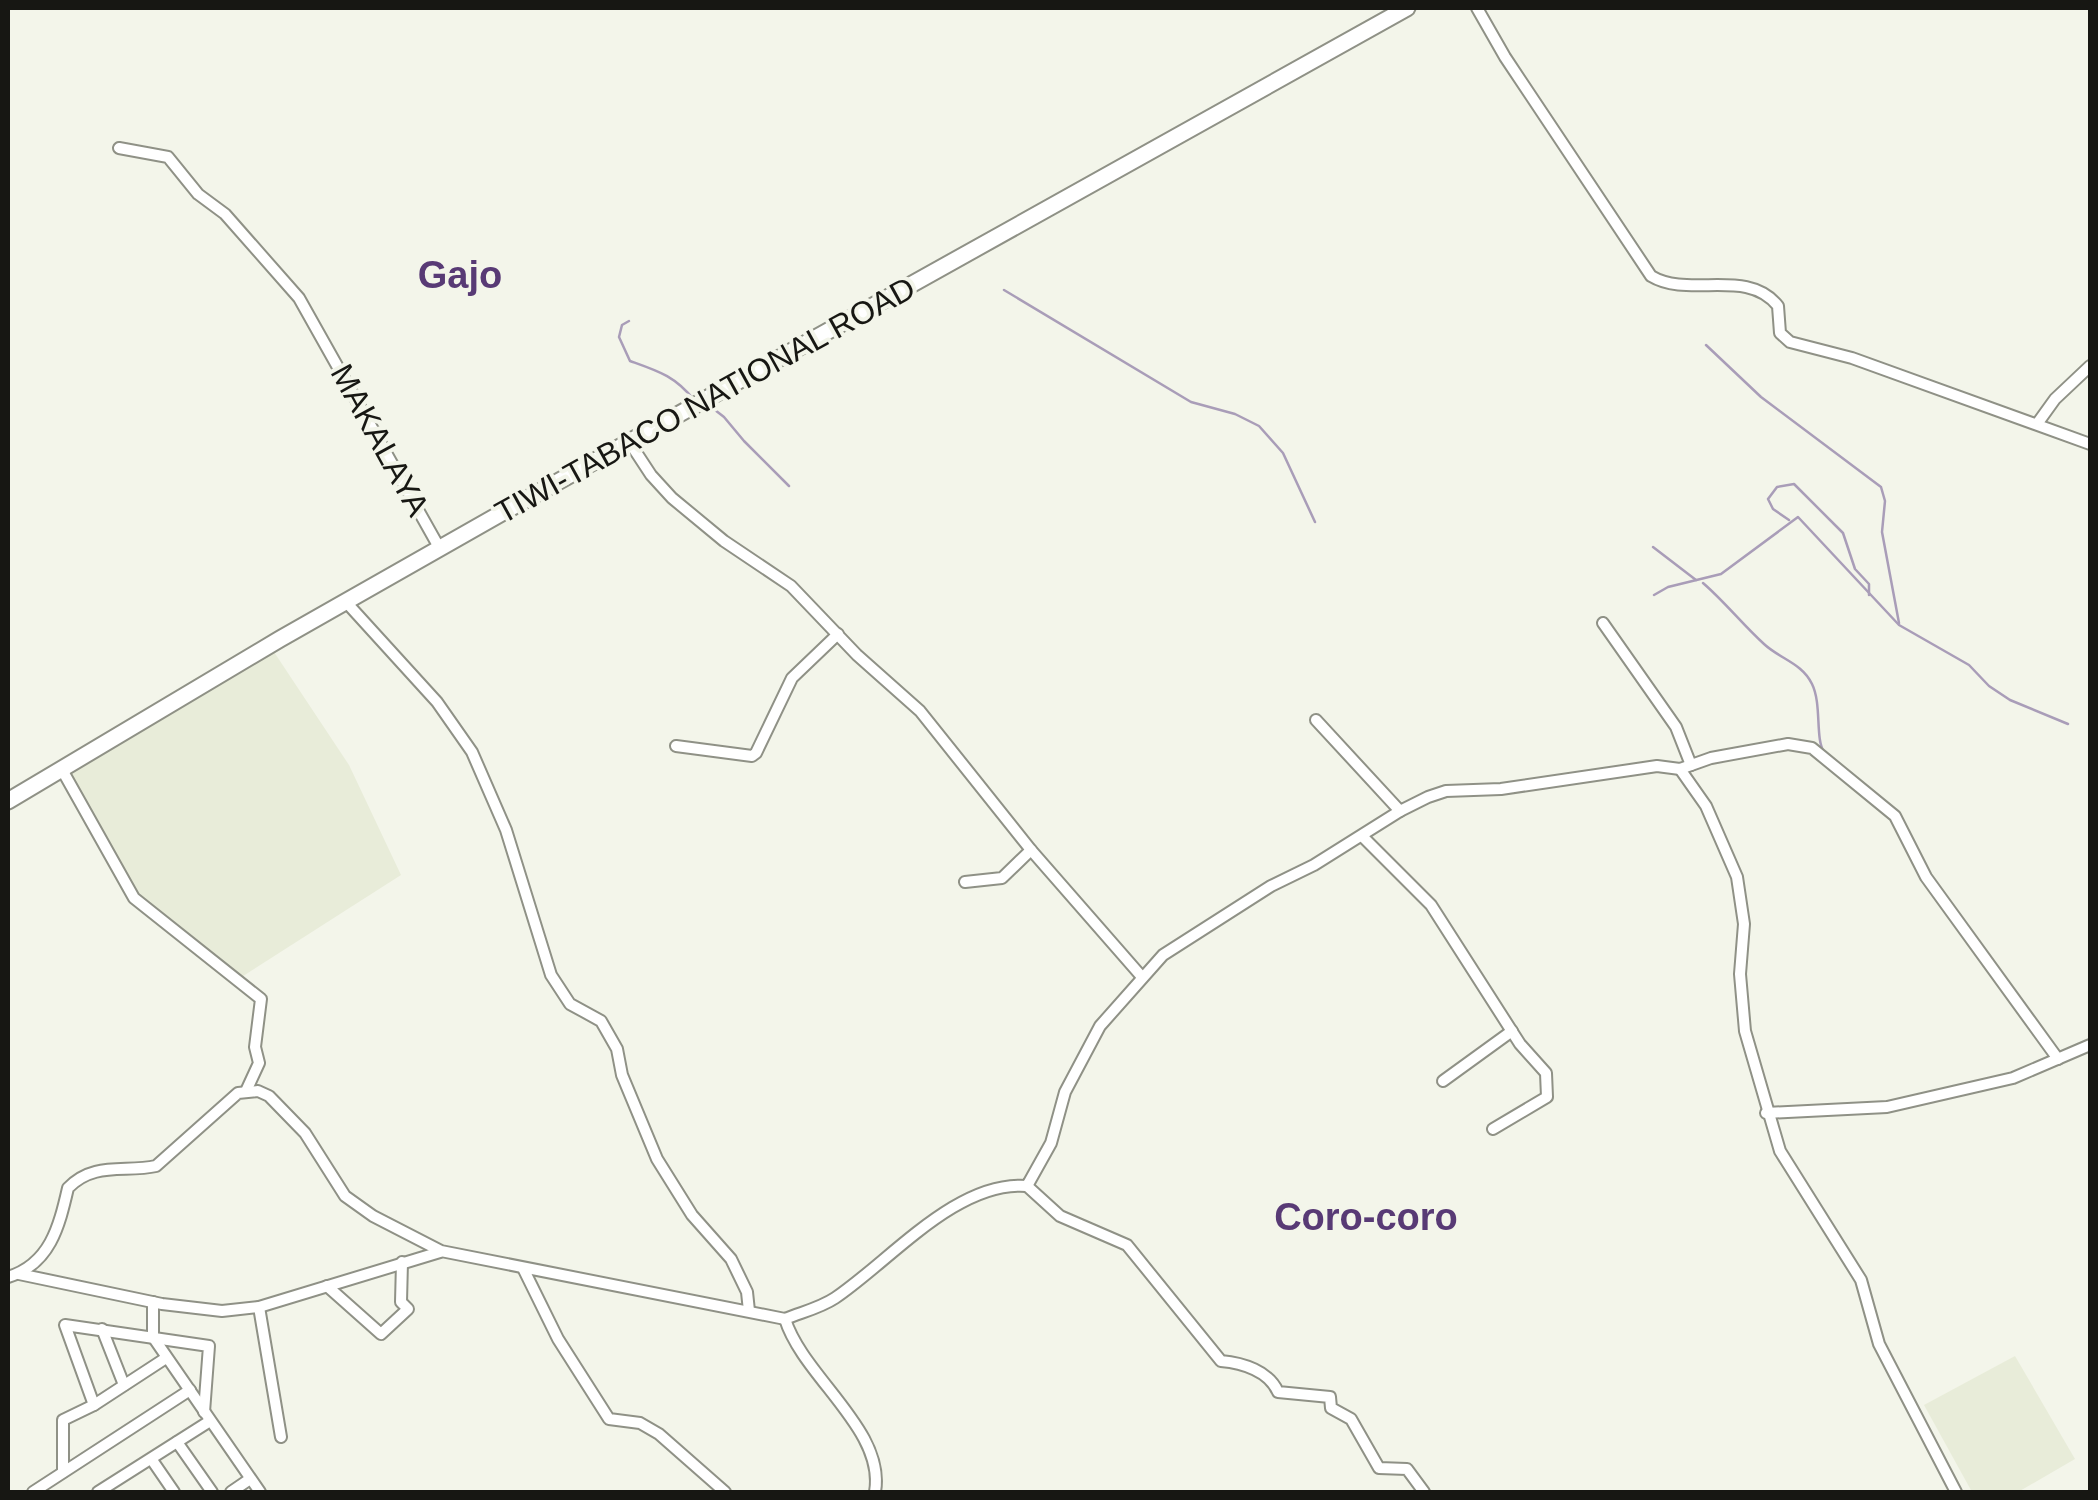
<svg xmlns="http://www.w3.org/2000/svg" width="2098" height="1500" viewBox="0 0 2098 1500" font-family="Arial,sans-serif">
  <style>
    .built { fill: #e8ecd9 }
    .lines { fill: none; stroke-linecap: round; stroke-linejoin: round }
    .stream { stroke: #a99db8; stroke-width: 2.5 }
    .street-casing { stroke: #8f9186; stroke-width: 14 }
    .primary-casing { stroke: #8f9186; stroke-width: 19 }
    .street { stroke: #fff; stroke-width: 10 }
    .primary { stroke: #fff; stroke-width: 15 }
    .labels { text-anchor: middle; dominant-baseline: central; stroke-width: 8; stroke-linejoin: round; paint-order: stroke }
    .street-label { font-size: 32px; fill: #171713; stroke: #f3f5ea }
    .quarter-label { font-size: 38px; font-weight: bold; fill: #583a75; stroke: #f3f5ea }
  </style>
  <rect width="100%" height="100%" fill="#f3f5ea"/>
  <!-- built -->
  <g class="built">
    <path d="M 274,652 L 349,765 L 401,875 L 237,980 L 131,900 L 65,776 Z"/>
    <path d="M 2015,1356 L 2075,1459 L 2018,1492 L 1972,1492 L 1924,1405 Z"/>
  </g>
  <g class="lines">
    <!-- stream -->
    <g class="stream">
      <path d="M 1004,290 L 1191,402 L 1235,414 L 1259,426 L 1283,453 L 1315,522"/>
      <path d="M 629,321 L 622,325 L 619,337 L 630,361 C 658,371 675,376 694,400"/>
      <path d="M 1706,345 L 1761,397 L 1881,487 L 1885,501 L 1882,532 L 1899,623"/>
      <path d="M 703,409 L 715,410 L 724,417 L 744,441 L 789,486"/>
      <path d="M 1789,520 L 1773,509 L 1768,499 L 1777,487 L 1794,484 L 1843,533 L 1855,569 L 1869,584 L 1869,595"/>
      <path d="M 1653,547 L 1696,580"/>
      <path d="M 1703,583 C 1725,602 1743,625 1764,644 C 1780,659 1802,663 1812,684 C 1822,704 1815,739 1824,752"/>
      <path d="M 1654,595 L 1668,587 L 1721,574 L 1798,517 L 1899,625 L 1969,665 L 1989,686 L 2010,700 L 2068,724"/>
    </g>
    <defs>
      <g id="street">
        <path d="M 1477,8 L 1505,57 L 1651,276 C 1689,299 1747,267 1778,306 L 1780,333 L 1790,342 L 1852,358 L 2090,444"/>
        <path d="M 119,148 L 168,157 L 198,194 L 225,214 L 299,298 L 440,549"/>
        <path d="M 2037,424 L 2055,399 L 2090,366"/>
        <path d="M 630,443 L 651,475 L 672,498 L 724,541 L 791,586 L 857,655 L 920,711 L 1031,850 L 1142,977"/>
        <path d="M 346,602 L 437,702 L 472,752 L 506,830 L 551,975 L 570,1004 L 601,1021 L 617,1049 L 622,1075 L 657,1159 L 692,1215 L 731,1259 L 747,1292 L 749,1311"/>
        <path d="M 1603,623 L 1676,727 L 1691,765"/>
        <path d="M 1316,720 L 1400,811"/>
        <path d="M 676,746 L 752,756 L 756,753 L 792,678 L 838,634"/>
        <path d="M 61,768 L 134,898 L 261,999 L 255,1047 L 259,1063 L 247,1089"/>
        <path d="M 1680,769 L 1706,806 L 1737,877 L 1744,924 L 1740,974 L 1745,1031 L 1780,1151 L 1861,1280 L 1879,1344 L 1956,1492"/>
        <path d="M 1362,836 L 1431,905 L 1520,1044 L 1546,1073 L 1547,1097 L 1493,1129"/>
        <path d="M 965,882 L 1002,878 L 1031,850"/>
        <path d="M 1443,1081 L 1512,1031"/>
        <path d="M 1766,1113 L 1887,1107 L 2013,1078 L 2090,1045"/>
        <path d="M 1027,1186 L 1060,1216 L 1127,1245 L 1221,1361 C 1243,1363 1269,1371 1278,1392 L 1330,1397 L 1331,1408 L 1351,1419 L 1379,1468 L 1407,1469 L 1424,1492"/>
        <path d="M 523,1268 L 558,1339 L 609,1419 L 640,1423 L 659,1434 L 725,1492"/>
        <path d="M 19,1274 L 162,1304 L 222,1311 L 259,1307 L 440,1252"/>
        <path d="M 8,1277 C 50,1264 59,1227 68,1188 C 94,1161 125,1173 156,1166 L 238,1093 L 258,1091 L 269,1096 L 305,1133 L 345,1196 L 373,1216 L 441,1251 L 785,1319 C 802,1312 820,1308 835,1298 C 890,1261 957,1180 1027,1186 L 1051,1143 L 1065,1092 L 1100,1026 L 1163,955 L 1271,886 L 1314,865 L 1400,811 L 1428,797 L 1446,791 L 1501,789 L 1657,766 L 1680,769 L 1711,758 L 1788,744 L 1812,748 L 1895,816 L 1926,877 L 2058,1059"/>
        <path d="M 327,1286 L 381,1334 L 408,1309 L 401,1302 L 402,1262"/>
        <path d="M 153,1302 L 153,1337 L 260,1492"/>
        <path d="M 259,1307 L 281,1437"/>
        <path d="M 785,1319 C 803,1377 886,1430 875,1492"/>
        <path d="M 102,1329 L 124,1385"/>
        <path d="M 94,1405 L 65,1325 L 209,1346 L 204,1412"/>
        <path d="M 177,1442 L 212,1492"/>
        <path d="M 152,1460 L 174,1492"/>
        <path d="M 63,1472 L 63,1420 L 94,1405 L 166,1358"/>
        <path d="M 33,1492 L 190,1390"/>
        <path d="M 98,1492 L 210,1421"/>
        <path d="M 231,1492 L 250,1479"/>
      </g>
      <path id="primary" d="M 8,801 L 280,639 L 500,514 L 1407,8"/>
    </defs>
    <!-- street casing -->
    <use href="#street" class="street-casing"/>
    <!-- primary casing -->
    <use href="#primary" class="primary-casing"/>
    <!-- street -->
    <use href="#street" class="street"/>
    <!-- primary -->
    <use href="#primary" class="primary"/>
  </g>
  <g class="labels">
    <!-- street labels -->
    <g class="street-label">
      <text transform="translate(705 400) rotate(-29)">TIWI-TABACO NATIONAL ROAD</text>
      <text transform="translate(380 440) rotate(61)">MAKALAYA</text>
    </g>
    <!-- quarter labels -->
    <g class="quarter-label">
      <text x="460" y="275">Gajo</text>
      <text x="1366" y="1217">Coro-coro</text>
    </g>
  </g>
  <!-- border -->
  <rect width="2098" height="1500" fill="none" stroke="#171713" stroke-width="20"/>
</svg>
